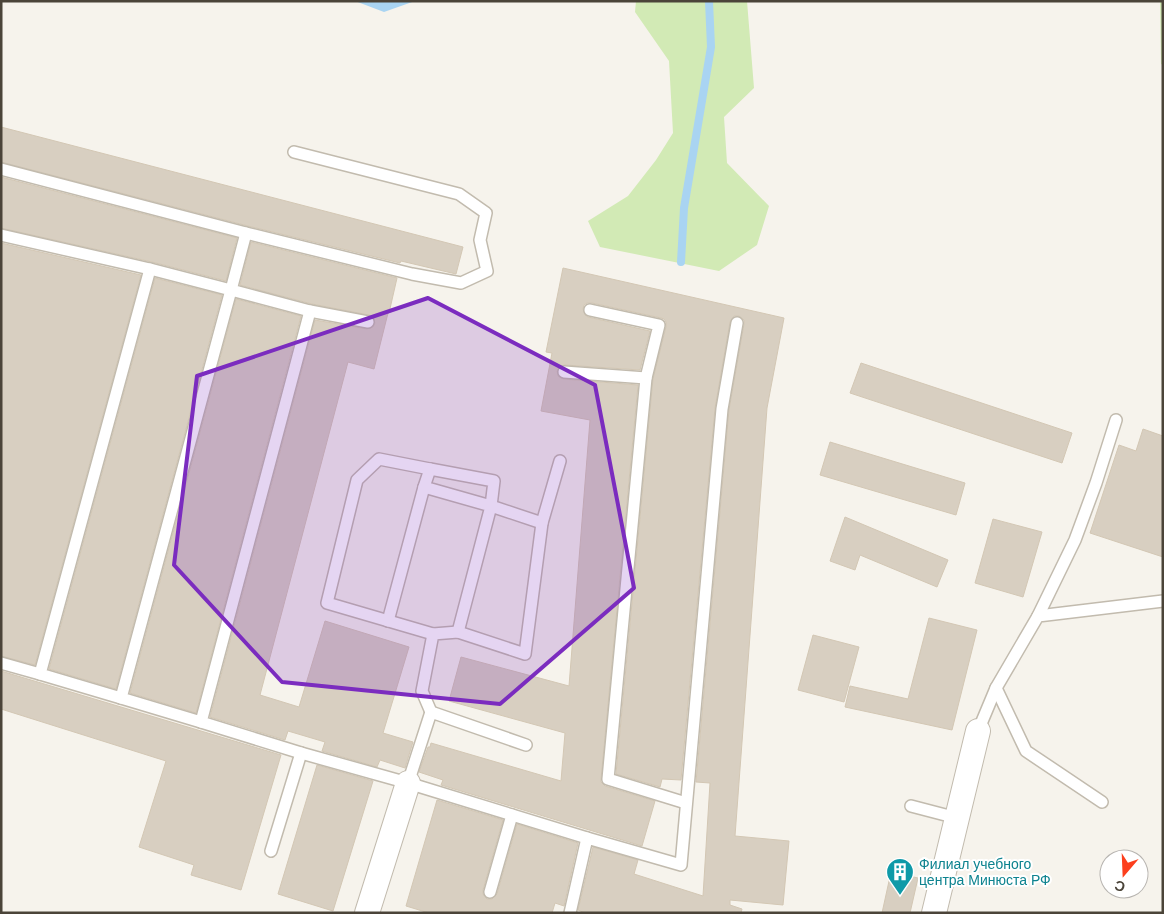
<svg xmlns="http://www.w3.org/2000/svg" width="1164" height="914" viewBox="0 0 1164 914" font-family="Helvetica,sans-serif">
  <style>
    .green { fill: #d2eab5 }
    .water { fill: #a9d4f2 }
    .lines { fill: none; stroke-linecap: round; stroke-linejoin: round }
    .stream { stroke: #a9d4f2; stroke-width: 8 }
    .building { fill: #d8cfc1; stroke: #d3c7b4 }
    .lane-casing { stroke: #c2bbae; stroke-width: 14 }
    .street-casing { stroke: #c2bbae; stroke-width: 26 }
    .lane { stroke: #fff; stroke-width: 11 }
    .street { stroke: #fff; stroke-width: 24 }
    .marked { fill: #7b2cbf; fill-opacity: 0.2; stroke: #7b2cbf; stroke-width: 4; stroke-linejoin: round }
    .labels { text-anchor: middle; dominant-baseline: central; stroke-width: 4; stroke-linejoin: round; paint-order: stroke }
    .culture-label { font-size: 14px; fill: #0d838f; stroke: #fff; text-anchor: start }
  </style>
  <rect width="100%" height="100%" fill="#f6f3ec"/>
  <!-- green -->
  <g class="green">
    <path d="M 636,1 L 747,1 L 754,88 L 724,117 L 727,163 L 769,206 L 757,245 L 719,271 L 600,247 L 588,221 L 628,196 L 656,160 L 673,133 L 669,61 L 635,12 Z"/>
    <path d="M 1160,1 L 1163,1 L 1163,65 L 1161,64 Z"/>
  </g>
  <!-- water -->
  <path class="water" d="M 355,1 L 415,1 L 384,12 Z"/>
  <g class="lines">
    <!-- stream -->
    <path class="stream" d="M 681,262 L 684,208 L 711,47 L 709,1"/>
  </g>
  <!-- building -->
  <g class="building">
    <path d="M 1,127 L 463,247 L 456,274 L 401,261 L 400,263 L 248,226 L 1,162 Z"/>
    <path d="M 1,177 L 237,238 L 226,281 L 152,262 L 1,228 Z"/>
    <path d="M 251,242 L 397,278 L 389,313 L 388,313 L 374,369 L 348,362 L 260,695 L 299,707 L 325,621 L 409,647 L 383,733 L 413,742 L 405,768 L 380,760 L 377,767 L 322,751 L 325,742 L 288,731 L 285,740 L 210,717 L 315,320 L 367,329 L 373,327 L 375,323 L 373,317 L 369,315 L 312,304 L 240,285 Z"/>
    <path d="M 1,243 L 141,275 L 35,665 L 1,656 Z"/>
    <path d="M 563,268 L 784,318 L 767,408 L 735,836 L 789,841 L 783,905 L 730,900 L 730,905 L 742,909 L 741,913 L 585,913 L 578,910 L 593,847 L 638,860 L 634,874 L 703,896 L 710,783 L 696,782 L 729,410 L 744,324 L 744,320 L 739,316 L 734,316 L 730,322 L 715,408 L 681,780 L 662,779 L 660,787 L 616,774 L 653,379 L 666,327 L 666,322 L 664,319 L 661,318 L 592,303 L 587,303 L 584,305 L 583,309 L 585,315 L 588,317 L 650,331 L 640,370 L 565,365 L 560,366 L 557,371 L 558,376 L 563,379 L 638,385 L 601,779 L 601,782 L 605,786 L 655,801 L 642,846 L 441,785 L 443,780 L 419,772 L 428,747 L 430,747 L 431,743 L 561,781 L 565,733 L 449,701 L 461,657 L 569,686 L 590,420 L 541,411 L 552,353 L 546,352 Z"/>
    <path d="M 155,278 L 222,295 L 116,689 L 49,669 Z"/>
    <path d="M 236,299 L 301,316 L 196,713 L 130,693 Z"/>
    <path d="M 861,363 L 1072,433 L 1062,463 L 850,393 Z"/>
    <path d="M 1143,429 L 1163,436 L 1163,557 L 1090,533 L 1119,445 L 1136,451 Z"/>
    <path d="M 830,442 L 965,483 L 956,515 L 820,475 Z"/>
    <path d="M 845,517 L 948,560 L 937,587 L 860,555 L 855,570 L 830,561 Z"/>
    <path d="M 993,519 L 1042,532 L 1023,597 L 975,583 Z"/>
    <path d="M 929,618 L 977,630 L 952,730 L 845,707 L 850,686 L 908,699 Z"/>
    <path d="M 813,635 L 859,647 L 844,702 L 798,690 Z"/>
    <path d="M 1,671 L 281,755 L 241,890 L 191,875 L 194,865 L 139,847 L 166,761 L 1,709 Z"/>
    <path d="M 317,765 L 373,781 L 333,911 L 278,894 Z"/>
    <path d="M 437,800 L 503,820 L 483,890 L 483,894 L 487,899 L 492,899 L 497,894 L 517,824 L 578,843 L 564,906 L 555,903 L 552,913 L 429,913 L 406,906 Z"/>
    <path d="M 891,872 L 918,878 L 910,913 L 882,913 Z"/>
  </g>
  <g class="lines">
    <defs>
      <g id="lane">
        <path d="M 294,152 L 459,194 L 486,213 L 480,240 L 487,271 L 461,283 L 412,274 L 246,233 L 231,290 L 310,311"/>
        <path d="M 1,169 L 246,233"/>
        <path d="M 1,235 L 150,269 L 231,290 L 121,698 L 201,722"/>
        <path d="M 564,372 L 646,378 L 659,325 L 590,310"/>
        <path d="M 646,378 L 608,779 L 686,803"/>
        <path d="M 430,469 L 379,459 L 357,480 L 327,603 L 433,634"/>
        <path d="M 1038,616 L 1075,540 L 1096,483 L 1116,420"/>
        <path d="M 388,621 L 424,487"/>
        <path d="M 458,632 L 491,506 L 494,481 L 430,469 L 424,487 L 491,506 L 542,523"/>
        <path d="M 1,663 L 40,674"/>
        <path d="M 996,688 L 1026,751 L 1102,802"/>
        <path d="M 121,698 L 40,674 L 150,269"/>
        <path d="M 431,712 L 422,691 L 433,634 L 458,632 L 525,654 L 542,523 L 560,461"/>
        <path d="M 978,731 L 996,688 L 1038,616 L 1163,601"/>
        <path d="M 526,745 L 431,712 L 408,783 L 587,838"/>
        <path d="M 301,753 L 201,722 L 310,311 L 368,322"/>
        <path d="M 911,806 L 957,818"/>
        <path d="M 271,851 L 301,753 L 408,783"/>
        <path d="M 490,892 L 512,815"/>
        <path d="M 570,913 L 587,838 L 681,865 L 722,409 L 737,323"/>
      </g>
      <g id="street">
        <path d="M 367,913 L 408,783"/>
        <path d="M 934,913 L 978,731"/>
      </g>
    </defs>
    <!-- lane casing -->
    <use href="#lane" class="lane-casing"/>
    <!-- street casing -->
    <use href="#street" class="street-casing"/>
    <!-- lane -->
    <use href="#lane" class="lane"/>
    <!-- street -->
    <use href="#street" class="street"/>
  </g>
  <!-- marked area -->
  <path class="marked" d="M 428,298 L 595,385 L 634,588 L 500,704 L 282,682 L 174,565 L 197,376 Z"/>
  <!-- icons -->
  <defs>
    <symbol id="building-pin" viewBox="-11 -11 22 30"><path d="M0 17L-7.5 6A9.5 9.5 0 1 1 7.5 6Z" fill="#0f9aa8" stroke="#fff"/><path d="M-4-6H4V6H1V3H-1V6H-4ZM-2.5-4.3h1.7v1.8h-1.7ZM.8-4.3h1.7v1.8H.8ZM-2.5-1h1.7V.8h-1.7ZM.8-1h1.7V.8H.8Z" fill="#fff"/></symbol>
  </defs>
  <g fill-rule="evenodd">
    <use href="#building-pin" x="884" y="856" width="32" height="43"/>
  </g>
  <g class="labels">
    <!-- culture labels -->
    <g class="culture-label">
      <text x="919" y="864">Филиал учебного<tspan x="919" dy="16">центра Минюста РФ</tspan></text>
    </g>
  </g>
  <!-- border -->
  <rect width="1164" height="914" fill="none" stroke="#4b4439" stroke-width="5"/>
  <!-- north arrow -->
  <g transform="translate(1124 874) rotate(199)"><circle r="24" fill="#ffffff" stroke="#b7b4b0"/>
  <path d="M0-4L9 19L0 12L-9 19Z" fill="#fc3f1d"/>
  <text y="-8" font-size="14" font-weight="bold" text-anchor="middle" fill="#4b4439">С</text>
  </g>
</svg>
